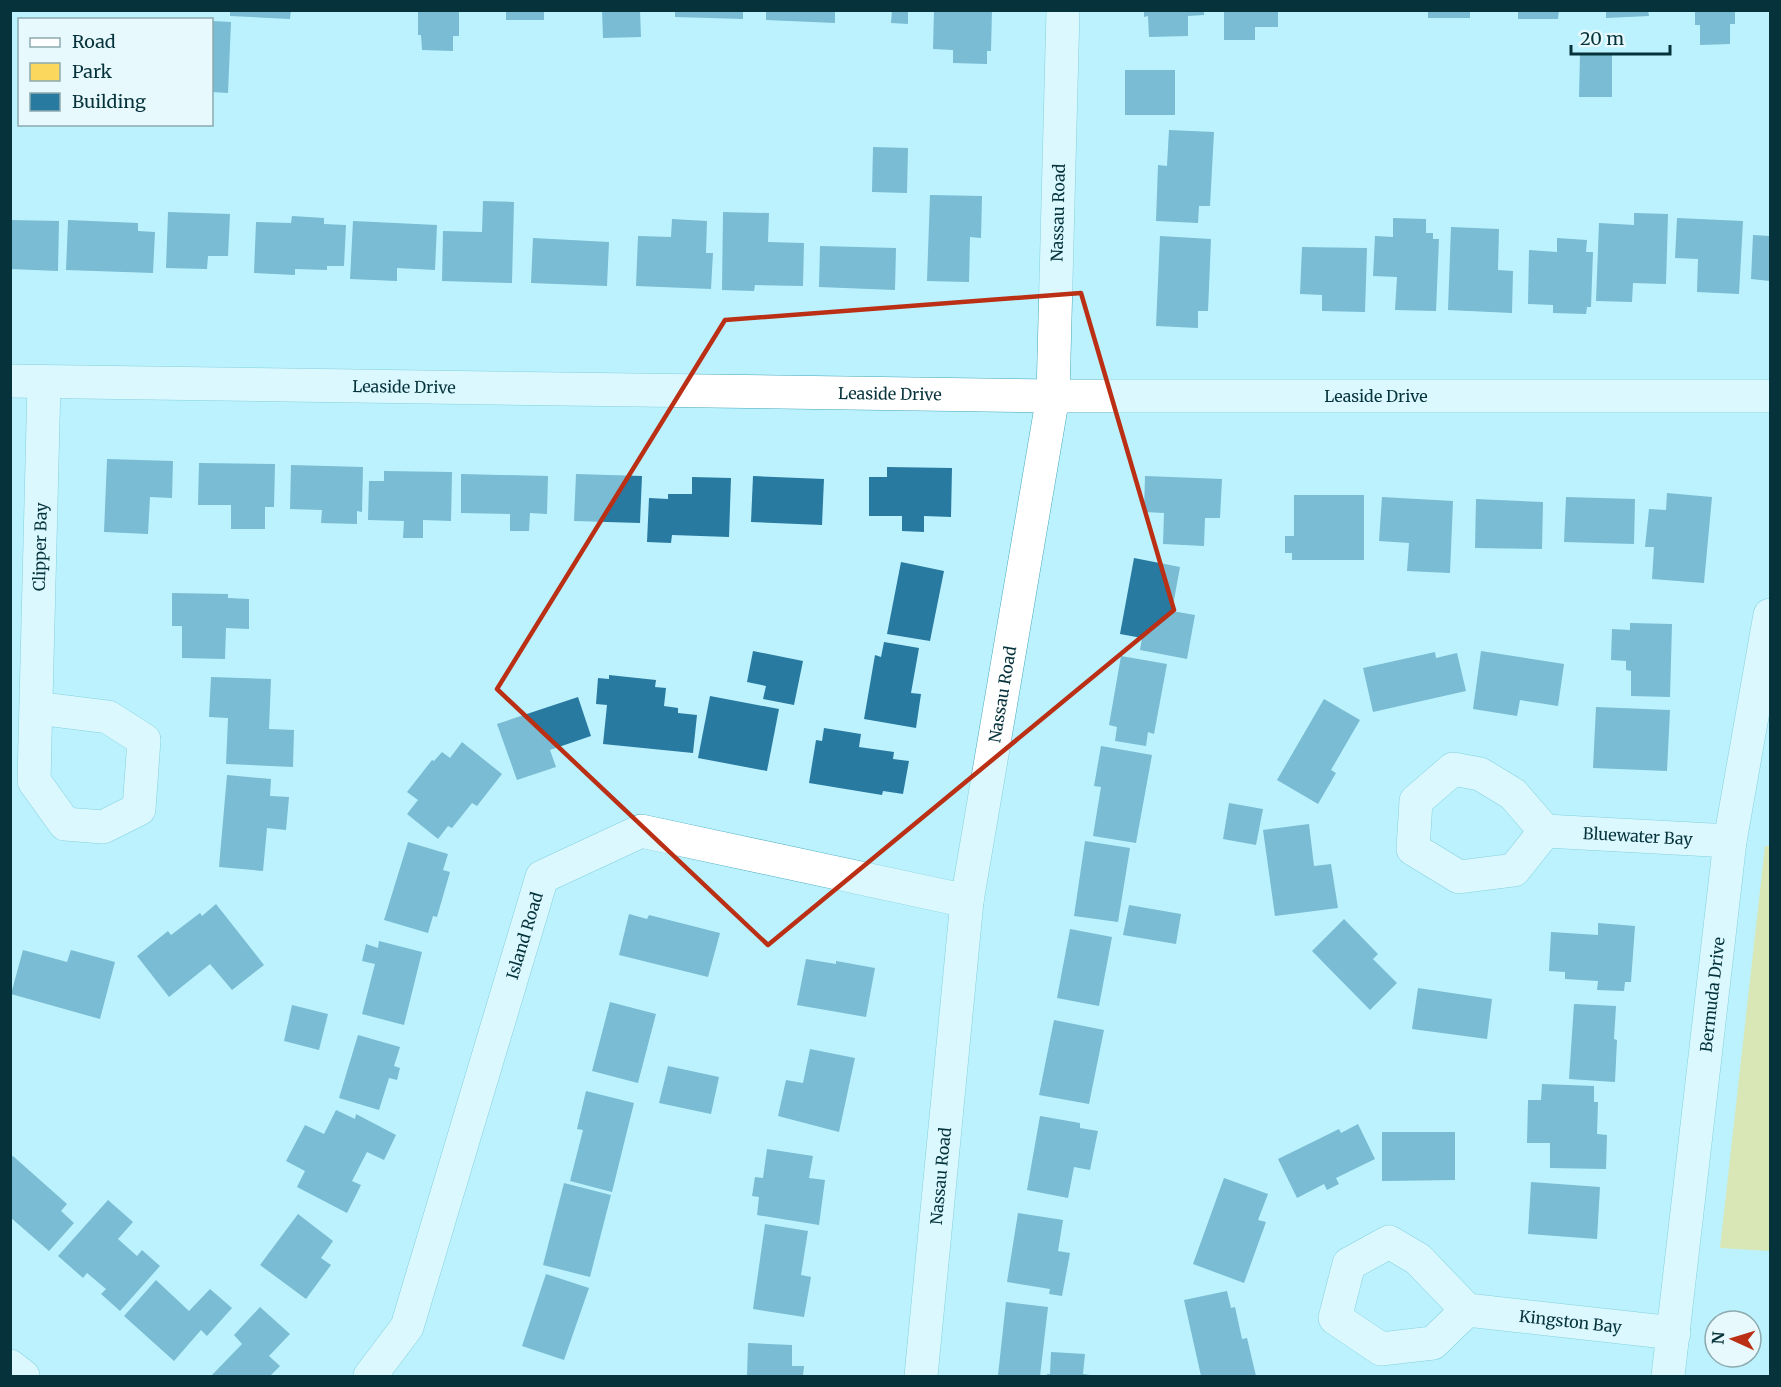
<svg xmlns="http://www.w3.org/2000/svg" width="1781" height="1387" viewBox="0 0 1781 1387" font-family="Merriweather,serif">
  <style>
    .green { fill: #fcd75d }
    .building { fill: #297aa0 }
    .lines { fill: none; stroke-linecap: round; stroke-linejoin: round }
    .street-casing { stroke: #43a8bb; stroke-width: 34 }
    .street { stroke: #fff; stroke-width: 33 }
    .marked { fill: none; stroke: #bb2f15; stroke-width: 4.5; stroke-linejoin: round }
    .labels { text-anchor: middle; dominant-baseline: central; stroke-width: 6; stroke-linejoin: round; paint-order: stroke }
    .street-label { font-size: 16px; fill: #06333b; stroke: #e7f9fc }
  </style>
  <rect width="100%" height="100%" fill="#bcf2fe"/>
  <!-- green -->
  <path class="green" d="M 1765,846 L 1770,846 L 1770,1251 L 1720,1248 Z"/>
  <!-- building -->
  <g class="building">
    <path d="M 230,10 L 291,10 L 290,19 L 230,16 Z"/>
    <path d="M 418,10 L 459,10 L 459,36 L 453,36 L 453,51 L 422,50 L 421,35 L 418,35 Z"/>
    <rect x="506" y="10" width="38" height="10"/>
    <path d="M 602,10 L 640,10 L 641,37 L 603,38 Z"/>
    <path d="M 675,10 L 743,10 L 743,19 L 675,17 Z"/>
    <path d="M 766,10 L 835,10 L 835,23 L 766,20 Z"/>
    <path d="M 892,10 L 908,10 L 908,24 L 891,23 Z"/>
    <path d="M 934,10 L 992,10 L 991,51 L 987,51 L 987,64 L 953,63 L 953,50 L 933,49 Z"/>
    <path d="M 1144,10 L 1204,10 L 1204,15 L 1188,16 L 1188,36 L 1149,37 L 1148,16 L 1144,17 Z"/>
    <path d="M 1224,10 L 1278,10 L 1278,27 L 1255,27 L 1255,40 L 1224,40 Z"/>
    <rect x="1428" y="10" width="42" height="8"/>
    <path d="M 1518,10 L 1559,10 L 1558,19 L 1518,19 Z"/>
    <path d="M 1606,10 L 1648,10 L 1649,16 L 1606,18 Z"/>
    <path d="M 1695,10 L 1735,10 L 1735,24 L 1730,24 L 1730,44 L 1700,45 L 1700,25 L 1695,25 Z"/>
    <path d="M 212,21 L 231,22 L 228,93 L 212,92 Z"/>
    <path d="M 1580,54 L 1612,54 L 1612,97 L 1579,97 Z"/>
    <rect x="1125" y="70" width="50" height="45"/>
    <path d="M 1169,130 L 1214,132 L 1210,206 L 1199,206 L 1198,223 L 1156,221 L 1158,165 L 1167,166 Z"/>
    <path d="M 873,147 L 908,148 L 907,193 L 872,192 Z"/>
    <path d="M 930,195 L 982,196 L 981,238 L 970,237 L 969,282 L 927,281 Z"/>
    <path d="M 483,201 L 514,202 L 512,283 L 442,281 L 443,231 L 482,232 Z"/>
    <path d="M 168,212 L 230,214 L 228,256 L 208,256 L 207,269 L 166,268 Z"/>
    <path d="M 723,212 L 769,213 L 768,242 L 804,243 L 803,286 L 755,285 L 754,291 L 722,290 Z"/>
    <path d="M 1634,213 L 1668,214 L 1666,284 L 1633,283 L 1632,302 L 1596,301 L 1599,223 L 1634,225 Z"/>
    <path d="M 292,216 L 324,218 L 324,224 L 346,225 L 344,266 L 327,266 L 327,270 L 295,269 L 295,275 L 254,273 L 256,222 L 291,223 Z"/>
    <path d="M 1393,218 L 1426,219 L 1426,233 L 1433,233 L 1433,239 L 1439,239 L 1436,311 L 1395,310 L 1397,277 L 1373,276 L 1375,236 L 1393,237 Z"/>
    <path d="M 1677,218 L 1743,221 L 1739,294 L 1697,292 L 1698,259 L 1675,258 Z"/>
    <path d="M 672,219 L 707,221 L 706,253 L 713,253 L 711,289 L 636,286 L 638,236 L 671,237 Z"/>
    <path d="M 10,220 L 59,221 L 58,271 L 10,269 Z"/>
    <path d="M 68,220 L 138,223 L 138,231 L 155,232 L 153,273 L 66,270 Z"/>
    <path d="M 353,221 L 437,225 L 435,270 L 397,268 L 397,281 L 350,279 Z"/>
    <path d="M 1451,227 L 1499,229 L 1498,270 L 1513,271 L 1512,313 L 1448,310 Z"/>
    <path d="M 1753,235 L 1770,236 L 1770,281 L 1751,279 Z"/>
    <path d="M 1160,236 L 1211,239 L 1208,311 L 1198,311 L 1198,328 L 1156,326 Z"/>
    <path d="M 533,238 L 609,242 L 607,286 L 531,283 Z"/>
    <path d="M 1557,238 L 1587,240 L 1586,252 L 1593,252 L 1591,307 L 1587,307 L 1586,314 L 1553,313 L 1553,305 L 1528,304 L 1529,250 L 1557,252 Z"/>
    <path d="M 820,246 L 896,248 L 895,290 L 819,287 Z"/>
    <path d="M 1302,247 L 1367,248 L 1365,312 L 1322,311 L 1322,295 L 1300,294 Z"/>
    <path d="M 107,459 L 173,461 L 172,498 L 150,497 L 148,534 L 104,532 Z"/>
    <path d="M 199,463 L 275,464 L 274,507 L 265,507 L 265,529 L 231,529 L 231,505 L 198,505 Z"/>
    <path d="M 291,465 L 363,467 L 362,512 L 357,511 L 357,524 L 321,523 L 322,510 L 290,509 Z"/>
    <path d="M 887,467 L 952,468 L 951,517 L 924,516 L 924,532 L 902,531 L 902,516 L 869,516 L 869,477 L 887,477 Z"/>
    <path d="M 384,471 L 452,472 L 451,521 L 423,520 L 423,538 L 403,538 L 404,521 L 368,520 L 369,481 L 384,481 Z"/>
    <path d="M 461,474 L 548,476 L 547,514 L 530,513 L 529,531 L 510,531 L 510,514 L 461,513 Z"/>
    <path d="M 576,474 L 642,476 L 640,523 L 574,521 Z"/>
    <path d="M 753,476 L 824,479 L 822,525 L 751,522 Z"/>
    <path d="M 1145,476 L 1222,479 L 1220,518 L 1205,518 L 1204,546 L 1163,544 L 1164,513 L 1144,512 Z"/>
    <path d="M 692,477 L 731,478 L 729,537 L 672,535 L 671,543 L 647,542 L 649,498 L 668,499 L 668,494 L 692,494 Z"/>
    <path d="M 1667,493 L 1712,497 L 1704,583 L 1652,579 L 1654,547 L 1645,547 L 1649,509 L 1666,510 Z"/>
    <path d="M 1294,495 L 1364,495 L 1364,560 L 1292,560 L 1292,553 L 1285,553 L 1285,536 L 1294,536 Z"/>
    <path d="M 1382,497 L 1453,501 L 1450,573 L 1407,571 L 1409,543 L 1379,541 Z"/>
    <path d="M 1566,497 L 1635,499 L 1634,544 L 1564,542 Z"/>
    <path d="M 1476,499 L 1543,502 L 1542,549 L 1475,548 Z"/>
    <path d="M 1134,558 L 1180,567 L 1172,611 L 1195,615 L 1187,659 L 1140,650 L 1142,638 L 1120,634 Z"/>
    <path d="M 901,562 L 944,571 L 930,641 L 887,634 Z"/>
    <path d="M 172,593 L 228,594 L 228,598 L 249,599 L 249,629 L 226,628 L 225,659 L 182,658 L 182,626 L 172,626 Z"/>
    <path d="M 1630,623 L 1672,624 L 1670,697 L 1631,696 L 1631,671 L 1626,670 L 1626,661 L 1611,660 L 1612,629 L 1630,630 Z"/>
    <path d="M 884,642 L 919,648 L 911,693 L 921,694 L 916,728 L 864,719 L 875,655 L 881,657 Z"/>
    <path d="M 753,651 L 803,661 L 794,705 L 763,699 L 766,686 L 747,682 Z"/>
    <path d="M 1481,651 L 1564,664 L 1558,706 L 1520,700 L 1517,716 L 1473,709 Z"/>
    <path d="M 1435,652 L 1436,658 L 1457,653 L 1466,691 L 1373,712 L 1363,668 Z"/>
    <path d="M 1121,656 L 1167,664 L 1154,734 L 1148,732 L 1146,746 L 1115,741 L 1117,727 L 1109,725 Z"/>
    <path d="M 609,675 L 656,680 L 655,687 L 666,688 L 664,706 L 678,708 L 678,713 L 697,715 L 693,753 L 603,744 L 607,705 L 596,704 L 598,678 L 609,679 Z"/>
    <path d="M 211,677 L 271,679 L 269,729 L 294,730 L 293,767 L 226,764 L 228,718 L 209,717 Z"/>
    <path d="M 710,696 L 779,709 L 767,771 L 698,758 Z"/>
    <path d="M 578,697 L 591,736 L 550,750 L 556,767 L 517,780 L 497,724 Z"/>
    <path d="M 1324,699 L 1360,720 L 1331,770 L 1336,773 L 1318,804 L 1277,780 Z"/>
    <path d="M 1596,707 L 1670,710 L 1667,771 L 1593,768 Z"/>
    <path d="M 824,728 L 861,734 L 859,747 L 894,752 L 893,759 L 909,761 L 903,794 L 883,791 L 882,795 L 809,783 L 816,740 L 822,741 Z"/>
    <path d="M 462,742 L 502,774 L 477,806 L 472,803 L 452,828 L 448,826 L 438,839 L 407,814 L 418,800 L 407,792 L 432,760 L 434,761 L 442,752 L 450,758 Z"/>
    <path d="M 1101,746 L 1152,755 L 1136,843 L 1093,836 L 1101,787 L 1094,786 Z"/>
    <path d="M 227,775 L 271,779 L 270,796 L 289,797 L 286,830 L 267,828 L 263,871 L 219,867 Z"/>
    <path d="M 1229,803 L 1263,809 L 1256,845 L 1223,839 Z"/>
    <path d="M 1309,824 L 1314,866 L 1331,864 L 1338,908 L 1275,916 L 1263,830 Z"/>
    <path d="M 1085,841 L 1130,848 L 1118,922 L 1074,916 Z"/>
    <path d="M 408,842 L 448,854 L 443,870 L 450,872 L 437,917 L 433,916 L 428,933 L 384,920 Z"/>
    <path d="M 216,904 L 264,965 L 232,990 L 210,964 L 169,997 L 137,956 L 168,931 L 171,935 L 200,913 L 202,916 Z"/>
    <path d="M 1129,905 L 1181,914 L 1176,944 L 1123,935 Z"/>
    <path d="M 629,914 L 647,919 L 649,915 L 720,933 L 708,977 L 619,955 Z"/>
    <path d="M 1344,919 L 1378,954 L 1373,959 L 1397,983 L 1370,1010 L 1312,951 Z"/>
    <path d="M 1598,923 L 1635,926 L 1631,982 L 1625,982 L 1624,991 L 1597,990 L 1598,981 L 1565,979 L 1565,972 L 1549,971 L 1551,932 L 1598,935 Z"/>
    <path d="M 1070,929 L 1112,937 L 1099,1006 L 1057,998 Z"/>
    <path d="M 379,941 L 422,952 L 404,1025 L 362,1014 L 375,964 L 362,961 L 366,944 L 378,948 Z"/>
    <path d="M 23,950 L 67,962 L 71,950 L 115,962 L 100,1019 L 11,994 Z"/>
    <path d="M 806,959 L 836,964 L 836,961 L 875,968 L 866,1017 L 797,1005 Z"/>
    <path d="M 1418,988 L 1492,999 L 1487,1039 L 1412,1029 Z"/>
    <path d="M 610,1002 L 656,1014 L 638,1083 L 592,1071 Z"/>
    <path d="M 1574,1004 L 1616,1006 L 1614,1039 L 1617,1040 L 1615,1082 L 1569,1079 Z"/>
    <path d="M 292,1005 L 328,1014 L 319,1050 L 284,1041 Z"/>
    <path d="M 1054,1020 L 1104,1030 L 1089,1104 L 1039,1095 Z"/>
    <path d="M 358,1035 L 400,1047 L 394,1066 L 400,1068 L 397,1080 L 389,1078 L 379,1110 L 339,1098 Z"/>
    <path d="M 810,1049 L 855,1058 L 839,1132 L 778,1116 L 786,1080 L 803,1083 Z"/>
    <path d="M 668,1066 L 719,1077 L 711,1114 L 659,1103 Z"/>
    <path d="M 1542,1084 L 1594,1086 L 1594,1102 L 1598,1102 L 1597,1134 L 1607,1135 L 1606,1169 L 1550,1168 L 1550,1143 L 1527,1143 L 1528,1100 L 1541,1100 Z"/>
    <path d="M 586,1091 L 634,1103 L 612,1192 L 570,1181 L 583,1130 L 577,1129 Z"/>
    <path d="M 336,1110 L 355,1119 L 356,1114 L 396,1135 L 384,1160 L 367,1152 L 352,1181 L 361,1185 L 347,1213 L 297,1187 L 305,1171 L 286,1161 L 305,1125 L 324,1134 Z"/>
    <path d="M 1040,1116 L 1080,1123 L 1080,1128 L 1098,1131 L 1090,1170 L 1074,1167 L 1068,1198 L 1027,1190 Z"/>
    <path d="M 1358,1124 L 1375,1159 L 1336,1178 L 1339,1184 L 1327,1190 L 1324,1184 L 1297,1198 L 1278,1159 L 1339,1129 L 1341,1133 Z"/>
    <path d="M 1382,1132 L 1455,1132 L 1455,1180 L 1382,1181 Z"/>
    <path d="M 767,1149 L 813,1156 L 809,1178 L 825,1180 L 819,1225 L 757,1215 L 759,1197 L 752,1196 L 755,1177 L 763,1178 Z"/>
    <path d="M 13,1156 L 67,1204 L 61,1211 L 74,1223 L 49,1251 L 10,1217 L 10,1158 Z"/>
    <path d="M 1224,1178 L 1268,1194 L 1258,1220 L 1266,1222 L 1244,1283 L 1193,1264 Z"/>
    <path d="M 1531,1182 L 1600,1187 L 1597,1239 L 1528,1234 Z"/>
    <path d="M 564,1183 L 611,1195 L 590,1277 L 543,1265 Z"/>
    <path d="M 108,1200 L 133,1222 L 118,1239 L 137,1256 L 142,1250 L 160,1266 L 120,1311 L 101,1294 L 106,1289 L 87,1273 L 83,1278 L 58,1256 Z"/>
    <path d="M 1018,1213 L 1063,1220 L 1058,1251 L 1070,1253 L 1062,1296 L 1049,1294 L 1050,1289 L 1007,1282 Z"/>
    <path d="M 298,1214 L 333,1241 L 321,1258 L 331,1265 L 306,1299 L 260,1265 Z"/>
    <path d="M 765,1224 L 808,1231 L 801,1275 L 811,1277 L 804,1317 L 753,1309 Z"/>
    <path d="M 546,1274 L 589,1288 L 564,1360 L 522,1346 Z"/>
    <path d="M 156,1280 L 189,1311 L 210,1289 L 232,1308 L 207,1336 L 201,1330 L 174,1361 L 124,1316 Z"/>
    <path d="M 1227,1291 L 1231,1308 L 1235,1307 L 1242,1339 L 1247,1338 L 1256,1376 L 1201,1376 L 1184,1300 Z"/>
    <path d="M 1006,1302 L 1048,1307 L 1040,1376 L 998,1375 Z"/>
    <path d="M 260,1307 L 290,1334 L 269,1356 L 280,1366 L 270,1376 L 211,1376 L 242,1344 L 234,1335 Z"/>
    <path d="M 748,1343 L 792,1345 L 792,1366 L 804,1366 L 803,1376 L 747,1376 Z"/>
    <path d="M 1051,1352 L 1085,1354 L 1083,1374 L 1090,1375 L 1090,1376 L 1047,1376 L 1047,1374 L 1050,1374 Z"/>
  </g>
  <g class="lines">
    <defs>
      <g id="street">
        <path id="s1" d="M 10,381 L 1053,396 L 1770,396"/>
        <path id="s2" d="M 36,708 L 108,717 L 144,740 L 139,809 L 103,827 L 65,824 L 34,781 L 44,383"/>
        <path id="s3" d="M 1545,831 L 1513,794 L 1480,774 L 1453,769 L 1416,801 L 1413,849 L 1459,877 L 1514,870 L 1545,831 L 1730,841"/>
        <path id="s4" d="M 1467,1310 L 1418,1259 L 1389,1242 L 1349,1264 L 1335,1318 L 1381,1349 L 1433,1343 L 1467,1310 L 1674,1333"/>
        <path d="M 10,1366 L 23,1376"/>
        <path id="s5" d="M 370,1376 L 407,1327 L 542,877 L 641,831 L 967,901"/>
        <path id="s6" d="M 921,1376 L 967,901 L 1053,396 L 1063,10"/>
        <path id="s7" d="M 1668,1376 L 1730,841 L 1770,615"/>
      </g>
    </defs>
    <!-- street casing -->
    <use href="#street" class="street-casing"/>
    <!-- street -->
    <use href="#street" class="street"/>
  </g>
  <!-- marked area -->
  <path d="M0 0H1781V1387H0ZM 1081,293 L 1174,610 L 768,945 L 497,689 L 725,320 Z" fill="#bcf2fe" fill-opacity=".55" fill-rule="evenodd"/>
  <path class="marked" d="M 1081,293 L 1174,610 L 768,945 L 497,689 L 725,320 Z"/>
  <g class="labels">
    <!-- street labels -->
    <g class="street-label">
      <text stroke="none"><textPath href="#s6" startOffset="1173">Nassau Road</textPath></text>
      <text stroke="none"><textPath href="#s1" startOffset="394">Leaside Drive</textPath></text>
      <text stroke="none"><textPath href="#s1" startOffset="880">Leaside Drive</textPath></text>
      <text stroke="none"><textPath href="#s1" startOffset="1366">Leaside Drive</textPath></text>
      <text stroke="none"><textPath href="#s2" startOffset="550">Clipper Bay</textPath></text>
      <text stroke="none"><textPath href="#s6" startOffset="687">Nassau Road</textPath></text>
      <text stroke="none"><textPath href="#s3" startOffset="464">Bluewater Bay</textPath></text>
      <text stroke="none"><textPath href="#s5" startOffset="470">Island Road</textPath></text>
      <text stroke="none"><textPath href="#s7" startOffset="384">Bermuda Drive</textPath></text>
      <text stroke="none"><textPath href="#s6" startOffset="201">Nassau Road</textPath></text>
      <text stroke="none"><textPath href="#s4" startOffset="465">Kingston Bay</textPath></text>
    </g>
  </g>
  <!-- border -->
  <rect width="1781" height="1387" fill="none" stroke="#06333b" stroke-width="24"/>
  <!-- legend -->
  <rect x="18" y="18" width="195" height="108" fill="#e7f9fc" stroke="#8daaaf" stroke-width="1.5"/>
  <rect x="30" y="38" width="30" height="9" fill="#ffffff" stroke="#8daaaf" stroke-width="1.5"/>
  <text x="72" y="48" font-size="18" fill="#06333b">Road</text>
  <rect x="30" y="63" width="30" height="18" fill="#fcd75d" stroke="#8daaaf" stroke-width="1.5"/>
  <text x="72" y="78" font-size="18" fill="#06333b">Park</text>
  <rect x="30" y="93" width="30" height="18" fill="#297aa0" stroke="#8daaaf" stroke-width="1.5"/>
  <text x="72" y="108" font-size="18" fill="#06333b">Building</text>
  <!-- north arrow -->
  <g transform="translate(1733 1339) rotate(274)"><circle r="28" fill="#e7f9fc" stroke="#8daaaf" stroke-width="1.5"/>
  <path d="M0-4.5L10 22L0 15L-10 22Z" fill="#bb2f15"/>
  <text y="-9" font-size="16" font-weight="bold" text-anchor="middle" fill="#06333b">N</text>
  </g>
  <!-- scale -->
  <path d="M1571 45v9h99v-9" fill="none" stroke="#06333b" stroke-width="3"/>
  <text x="1580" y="45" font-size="18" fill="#06333b" stroke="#e7f9fc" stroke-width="4.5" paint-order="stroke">20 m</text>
</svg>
